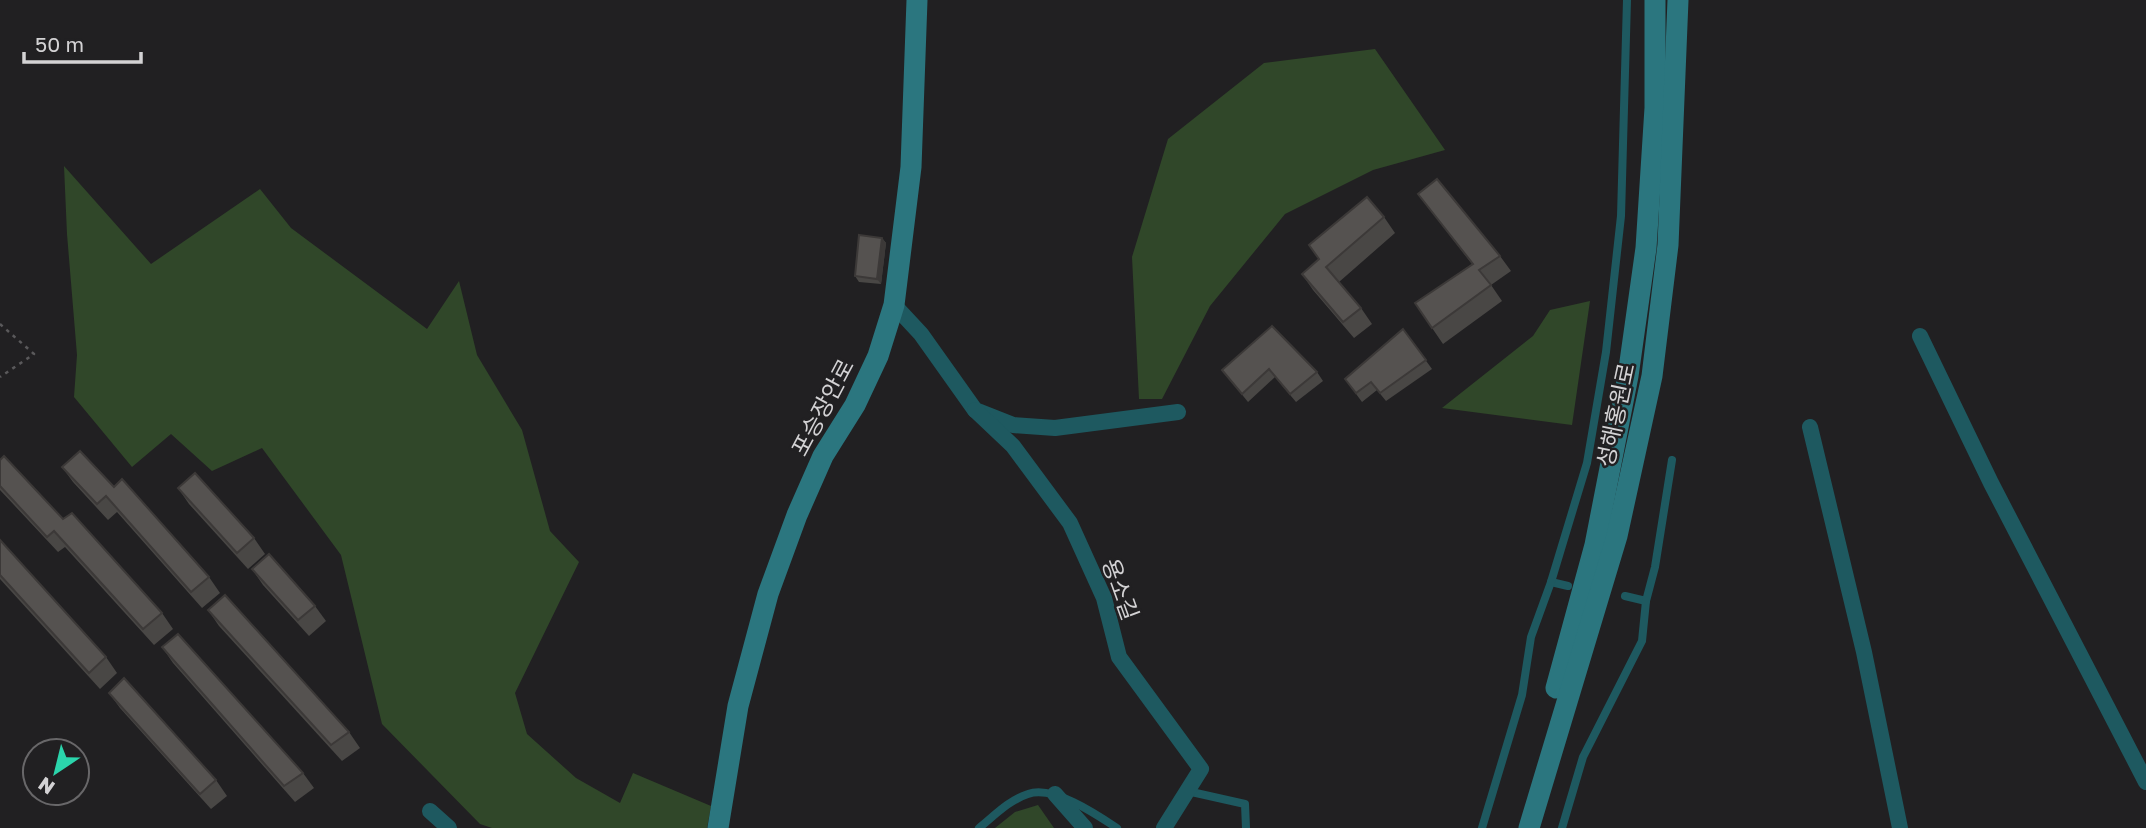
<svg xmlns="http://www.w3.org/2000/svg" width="2146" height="828" viewBox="0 0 2146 828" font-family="'Golos Text','Noto Sans KR',sans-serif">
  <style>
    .green { fill: #304729 }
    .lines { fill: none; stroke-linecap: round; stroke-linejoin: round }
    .path { stroke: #5a595b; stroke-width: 2.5; stroke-dasharray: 3.5 5; stroke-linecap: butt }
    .lane { stroke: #1e5960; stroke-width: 8 }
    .street { stroke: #1e5960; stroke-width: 16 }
    .secondary { stroke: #2b767f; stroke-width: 21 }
    .wall { fill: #494745 }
    .shaded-wall { fill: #3c3938 }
    .building { fill: #555250; stroke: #3c3938; stroke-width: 2 }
    .labels { text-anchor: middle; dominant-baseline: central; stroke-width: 5; stroke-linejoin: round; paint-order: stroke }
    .street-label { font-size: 23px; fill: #d3d2d4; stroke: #212022 }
  </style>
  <rect width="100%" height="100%" fill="#212022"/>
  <!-- green -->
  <g class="green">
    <path d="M 1375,49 L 1445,150 L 1373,170 L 1285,214 L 1210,306 L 1162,399 L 1139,399 L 1132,257 L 1168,139 L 1264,63 Z"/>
    <path d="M 64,166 L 151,264 L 260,189 L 291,228 L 427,329 L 459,281 L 477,355 L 522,430 L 550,531 L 579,562 L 515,693 L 527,734 L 576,778 L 620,803 L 633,773 L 711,806 L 707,828 L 492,828 L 480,824 L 382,724 L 341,555 L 262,448 L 212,471 L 171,434 L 132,467 L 74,397 L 77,355 L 67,234 Z"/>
    <path d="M 1590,301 L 1572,425 L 1442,408 L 1533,336 L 1550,310 Z"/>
    <path d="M 1038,805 L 1054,828 L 995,828 L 1015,812 Z"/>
  </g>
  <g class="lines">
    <!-- path -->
    <path class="path" d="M 0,324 L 34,354 L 0,377"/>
    <!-- lane -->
    <g class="lane">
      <path d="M 1551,582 L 1568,586"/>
      <path d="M 1625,596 L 1646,601"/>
      <path d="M 1187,791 L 1245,804 L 1246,828"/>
      <path d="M 979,828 C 994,816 1009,800 1028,794 C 1053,785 1096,814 1117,828"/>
      <path d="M 1482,828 L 1522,695 L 1531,637 L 1551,582 L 1587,463 L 1606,352 L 1621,216 L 1627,0"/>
      <path d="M 1562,828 L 1583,757 L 1642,641 L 1646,601 L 1655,567 L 1672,460"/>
    </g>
    <!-- street -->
    <g class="street">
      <path d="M 894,305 L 921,334 L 975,410 L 1013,425 L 1055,428 L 1178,412"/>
      <path d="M 1920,336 L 1991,483 L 2146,782"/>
      <path d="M 975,410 L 1013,446 L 1070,523 L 1104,598 L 1119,657 L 1201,769 L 1164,828"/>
      <path d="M 1810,427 L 1864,652 L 1900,828"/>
      <path d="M 1055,794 L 1085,828"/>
      <path d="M 430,811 L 449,828"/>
    </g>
    <!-- secondary -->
    <g class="secondary">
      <path d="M 1556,688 L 1595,545 L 1628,376 L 1646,248 L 1655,108 L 1655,0"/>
      <path d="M 718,828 L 738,706 L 768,594 L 797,515 L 823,456 L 855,405 L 878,356 L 894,305 L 911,167 L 917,0"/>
      <path d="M 1529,828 L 1617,536 L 1652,376 L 1668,245 L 1678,0"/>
    </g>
  </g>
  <!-- wall -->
  <g class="wall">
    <path d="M 1418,194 L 1500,256 L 1511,271 L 1491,285 L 1502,301 L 1443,344 L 1415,303 L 1472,264 Z"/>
    <path d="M 1384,217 L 1395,233 L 1339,282 L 1361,308 L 1372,324 L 1354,338 L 1313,290 L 1302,274 Z"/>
    <path d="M 882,238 L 886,243 L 881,284 L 859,282 L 855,276 Z"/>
    <path d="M 1272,326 L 1317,372 L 1323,381 L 1296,402 L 1275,377 L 1248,402 L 1222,370 Z"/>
    <path d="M 1403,329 L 1432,369 L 1386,401 L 1377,390 L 1362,402 L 1345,379 Z"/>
    <path d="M 0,460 L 162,613 L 173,629 L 154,645 L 65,547 L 58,552 L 0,490 Z"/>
    <path d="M 62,467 L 114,487 L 209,577 L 220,593 L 202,608 L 117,512 L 108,520 L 73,482 Z"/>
    <path d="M 178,488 L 254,538 L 265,554 L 248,569 L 189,504 Z"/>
    <path d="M 0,540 L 106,657 L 117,673 L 100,689 L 0,579 Z"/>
    <path d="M 252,569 L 315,606 L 326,621 L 309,636 L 263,585 Z"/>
    <path d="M 208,610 L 349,732 L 360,748 L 342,761 L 219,626 Z"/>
    <path d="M 162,647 L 303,773 L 314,788 L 295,802 L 173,663 Z"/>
    <path d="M 109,693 L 216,780 L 227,796 L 211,809 L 120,708 Z"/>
  </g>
  <!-- shaded-wall -->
  <path class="shaded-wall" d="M 882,238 L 886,243 L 881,284 L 877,279 Z"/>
  <!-- building -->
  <g class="building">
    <path d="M 1437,179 L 1500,256 L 1479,270 L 1491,285 L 1432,328 L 1415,303 L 1473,264 L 1418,194 Z"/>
    <path d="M 1367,197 L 1384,217 L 1326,267 L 1361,308 L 1343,322 L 1302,274 L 1319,259 L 1309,245 Z"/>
    <path d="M 859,235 L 882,238 L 877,279 L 855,276 Z"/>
    <path d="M 1272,326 L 1317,372 L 1290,394 L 1269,369 L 1242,394 L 1222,370 Z"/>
    <path d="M 1403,329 L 1426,360 L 1380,393 L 1371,382 L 1356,393 L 1345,379 Z"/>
    <path d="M 80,451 L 114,487 L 122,479 L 209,577 L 191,592 L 106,496 L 97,504 L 62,467 Z"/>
    <path d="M 4,456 L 63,519 L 72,513 L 162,613 L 143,629 L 54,531 L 47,537 L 0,486 L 0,460 Z"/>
    <path d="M 195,473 L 254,538 L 237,553 L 178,488 Z"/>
    <path d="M 0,540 L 106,657 L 89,673 L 0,575 Z"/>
    <path d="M 269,554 L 315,606 L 298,620 L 252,569 Z"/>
    <path d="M 225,595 L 349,732 L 331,745 L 208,610 Z"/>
    <path d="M 178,634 L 303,773 L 284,786 L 162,647 Z"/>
    <path d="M 124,678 L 216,780 L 200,794 L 109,693 Z"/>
  </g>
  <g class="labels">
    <!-- street labels -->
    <g class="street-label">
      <text transform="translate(822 407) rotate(-62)">포승장안로</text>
      <text transform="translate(1615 415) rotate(-78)">성해홍원로</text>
      <text transform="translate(1121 589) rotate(70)">용소길</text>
    </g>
  </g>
  <!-- north arrow -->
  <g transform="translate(56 772) rotate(215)"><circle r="33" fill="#212022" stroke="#686769" stroke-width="2"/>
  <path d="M0-5L12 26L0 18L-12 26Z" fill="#2bd5ac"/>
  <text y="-10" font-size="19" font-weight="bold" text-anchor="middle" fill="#d3d2d4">N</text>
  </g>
  <!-- scale -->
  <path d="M24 52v10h117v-10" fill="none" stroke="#d3d2d4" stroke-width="3.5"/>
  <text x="35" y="52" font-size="21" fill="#d3d2d4" stroke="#212022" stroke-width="5" paint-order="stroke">50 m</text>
</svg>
